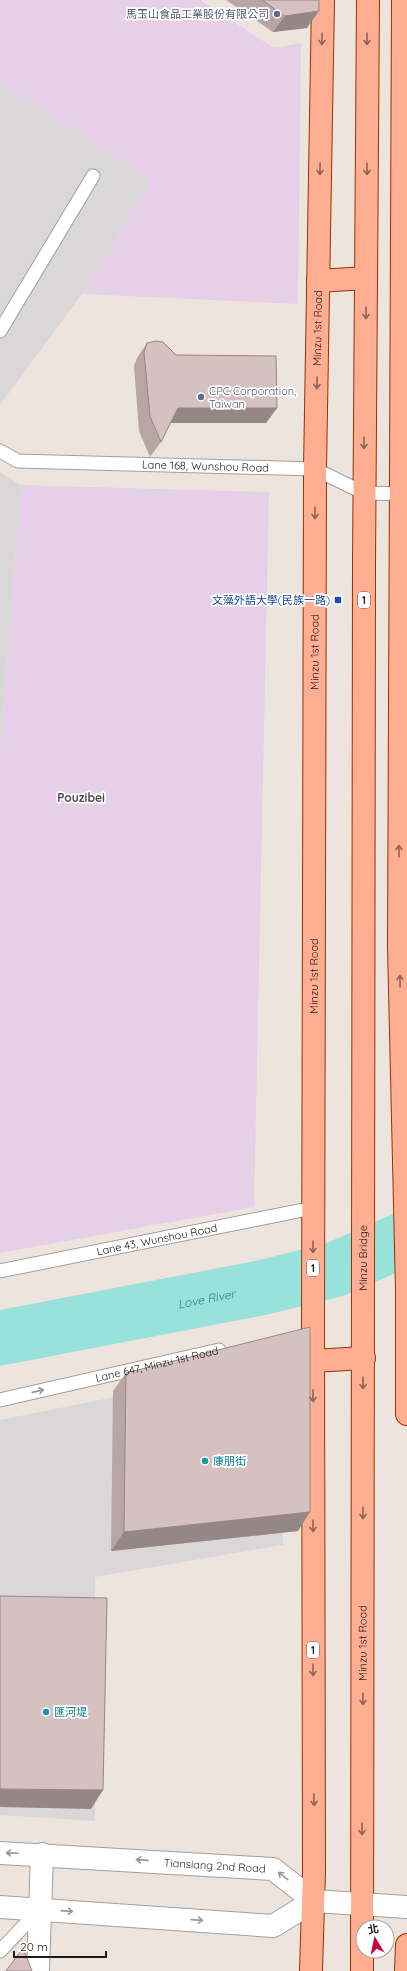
<svg xmlns="http://www.w3.org/2000/svg" width="407" height="1971" viewBox="0 0 407 1971" font-family="Quicksand,'Noto Sans TC',sans-serif">
  <style>
    .residential { fill: #d9d7d8 }
    .industrial { fill: #e5d0e8 }
    .lines { fill: none; stroke-linecap: round; stroke-linejoin: round }
    .river { stroke: #99e1db; stroke-width: 55 }
    .service-casing { stroke: #9f9f9f; stroke-width: 15 }
    .minor-casing { stroke: #9f9f9f; stroke-width: 24 }
    .tertiary-casing { stroke: #9f9f9f; stroke-width: 24 }
    .primary-casing { stroke: #913400; stroke-width: 24 }
    .service { stroke: #fff; stroke-width: 13 }
    .minor { stroke: #fff; stroke-width: 22 }
    .tertiary { stroke: #fff; stroke-width: 22 }
    .primary { stroke: #ffae92; stroke-width: 22 }
    .wall { fill: #b7a6a4 }
    .shaded-wall { fill: #958786 }
    .building { fill: #d5c1bf; stroke: #958786 }
    .oneway { stroke: #8d6456 }
    .oneway2 { stroke: #989898 }
    .service-dot { fill: #5c6f8a; stroke: #fff; stroke-width: 1.5 }
    .transit-dot { fill: #1a4fb4; stroke: #fff; stroke-width: 1.5 }
    .culture-dot { fill: #0f9aa8; stroke: #fff; stroke-width: 1.5 }
    .labels { text-anchor: middle; dominant-baseline: central; stroke-width: 3.5; stroke-linejoin: round; paint-order: stroke }
    .shield { fill: #fff; stroke: #5f5f5f; stroke-width: 1 }
    .shield-label { font-size: 10px; font-weight: bold; fill: #1b1b1b }
    .service-label { font-size: 11px; fill: #4e5e75; stroke: #fff; text-anchor: end }
    .street-label { font-size: 11px; fill: #1b1b1b; stroke: #fff }
    .transit-label { font-size: 11px; fill: #164399; stroke: #fff; text-anchor: end }
    .culture-label { font-size: 11px; fill: #0d838f; stroke: #fff; text-anchor: start }
    .neighbourhood-label { font-size: 12px; font-weight: bold; fill: #4e4e4e; stroke: #fff }
    .water-label { font-size: 12px; font-style: italic; fill: #368092; stroke: #fff }
  </style>
  <rect width="100%" height="100%" fill="#eee4de"/>
  <!-- residential -->
  <g class="residential">
    <path d="M 0,83 L 151,181 L 82,294 L 0,405 Z"/>
    <path d="M 0,472 L 21,485 L 0,753 Z"/>
    <path d="M 279,1364 L 283,1545 L 95,1577 L 95,1821 L 0,1815 L 0,1420 Z"/>
  </g>
  <!-- industrial -->
  <g class="industrial">
    <path d="M 0,0 L 200,0 L 274,48 L 301,43 L 298,304 L 82,294 L 151,181 L 0,83 Z"/>
    <path d="M 21,485 L 269,492 L 254,1207 L 0,1253 L 0,753 Z"/>
  </g>
  <g class="lines">
    <!-- river -->
    <path class="river" id="s1" d="M 0,1338 L 260,1288 L 334,1270 L 407,1238"/>
    <defs>
      <g id="service">
        <path d="M 0,331 L 93,176"/>
        <path id="s2" d="M 0,451 L 18,461 L 315,469 L 364,493 L 406,494"/>
        <path id="s3" d="M 0,1271 L 313,1208"/>
        <path id="s4" d="M 0,1400 L 219,1350"/>
        <path d="M 0,1951 L 40,1909"/>
      </g>
      <path id="minor" d="M 38,1971 L 42,1854"/>
      <g id="tertiary">
        <path id="s5" d="M 0,1853 L 273,1869 L 314,1901"/>
        <path d="M 314,1901 L 407,1907"/>
        <path d="M 0,1907 L 273,1926 L 314,1901"/>
      </g>
      <g id="primary">
        <path d="M 403,0 L 399,946 L 407,1291 L 407,1414"/>
        <path d="M 318,281 L 366,278"/>
        <path d="M 313,1361 L 364,1358"/>
        <path id="s6" d="M 311,1971 L 314,1872 L 313,1329 L 315,469 L 323,0"/>
        <path id="s7" d="M 362,1971 L 364,564 L 368,0"/>
        <path d="M 406,1971 L 407,1945"/>
      </g>
    </defs>
    <!-- service casing -->
    <use href="#service" class="service-casing"/>
    <!-- minor casing -->
    <use href="#minor" class="minor-casing"/>
    <!-- tertiary casing -->
    <use href="#tertiary" class="tertiary-casing"/>
    <!-- primary casing -->
    <use href="#primary" class="primary-casing"/>
    <!-- service -->
    <use href="#service" class="service"/>
    <!-- minor -->
    <use href="#minor" class="minor"/>
    <!-- tertiary -->
    <use href="#tertiary" class="tertiary"/>
    <!-- primary -->
    <use href="#primary" class="primary"/>
  </g>
  <!-- wall -->
  <g class="wall">
    <path d="M 226,0 L 319,0 L 307,28 L 273,32 Z"/>
    <path d="M 147,343 L 176,355 L 277,408 L 266,423 L 170,423 L 161,442 L 150,457 L 139,431 L 134,366 L 137,358 Z"/>
    <path d="M 126,1373 L 298,1531 L 111,1551 L 113,1391 Z"/>
  </g>
  <!-- shaded-wall -->
  <g class="shaded-wall">
    <path d="M 319,11 L 307,28 L 273,32 L 285,16 Z"/>
    <path d="M 178,408 L 277,408 L 266,423 L 167,423 Z"/>
    <path d="M 310,1512 L 298,1531 L 111,1551 L 124,1532 Z"/>
    <path d="M 0,1789 L 103,1790 L 91,1809 L 0,1807 Z"/>
  </g>
  <!-- building -->
  <g class="building">
    <path d="M 262,0 L 319,0 L 319,11 L 285,16 Z"/>
    <path d="M 156,341 L 163,342 L 176,355 L 276,356 L 277,408 L 178,408 L 161,442 L 150,416 L 144,352 L 147,343 Z"/>
    <path d="M 310,1327 L 310,1512 L 124,1532 L 126,1373 Z"/>
    <path d="M 0,1596 L 107,1598 L 103,1790 L 0,1789 Z"/>
    <path d="M 23,1948 L 32,1971 L 6,1971 Z"/>
  </g>
  <!-- one-way arrows -->
  <defs><path id="oneway-shaft" d="M-6 0H5M1.5-3L5.5 0L1.5 3" fill="none" stroke-width="1.6" stroke-linecap="round" stroke-linejoin="round"/></defs>
  <g class="oneway">
    <use href="#oneway-shaft" transform="translate(322 39) rotate(91)"/>
    <use href="#oneway-shaft" transform="translate(367 39) rotate(90)"/>
    <use href="#oneway-shaft" transform="translate(320 169) rotate(91)"/>
    <use href="#oneway-shaft" transform="translate(367 169) rotate(90)"/>
    <use href="#oneway-shaft" transform="translate(366 313) rotate(90)"/>
    <use href="#oneway-shaft" transform="translate(317 383) rotate(91)"/>
    <use href="#oneway-shaft" transform="translate(364 443) rotate(90)"/>
    <use href="#oneway-shaft" transform="translate(315 513) rotate(90)"/>
    <use href="#oneway-shaft" transform="translate(399 851) rotate(-90)"/>
    <use href="#oneway-shaft" transform="translate(400 981) rotate(-91)"/>
    <use href="#oneway-shaft" transform="translate(313 1247) rotate(90)"/>
    <use href="#oneway-shaft" transform="translate(363 1383) rotate(90)"/>
    <use href="#oneway-shaft" transform="translate(313 1396) rotate(90)"/>
    <use href="#oneway-shaft" transform="translate(363 1513) rotate(90)"/>
    <use href="#oneway-shaft" transform="translate(313 1526) rotate(90)"/>
    <use href="#oneway-shaft" transform="translate(313 1670) rotate(90)"/>
    <use href="#oneway-shaft" transform="translate(363 1699) rotate(90)"/>
    <use href="#oneway-shaft" transform="translate(314 1800) rotate(89)"/>
    <use href="#oneway-shaft" transform="translate(362 1829) rotate(90)"/>
  </g>
  <g class="oneway2">
    <use href="#oneway-shaft" transform="translate(38 1391) rotate(-13)"/>
    <use href="#oneway-shaft" transform="translate(12 1853) rotate(-178)"/>
    <use href="#oneway-shaft" transform="translate(142 1860) rotate(-176)"/>
    <use href="#oneway-shaft" transform="translate(283 1876) rotate(-142)"/>
    <use href="#oneway-shaft" transform="translate(67 1911) rotate(4)"/>
    <use href="#oneway-shaft" transform="translate(197 1920) rotate(4)"/>
  </g>
  <!-- markers -->
  <g class="service-dot">
    <circle cx="277" cy="14" r="4"/>
    <circle cx="201" cy="397" r="4"/>
  </g>
  <rect class="transit-dot" x="334" y="596" width="8" height="8" rx="2"/>
  <g class="culture-dot">
    <circle cx="205" cy="1461" r="4"/>
    <circle cx="46" cy="1712" r="4"/>
  </g>
  <g class="labels">
    <!-- shield labels -->
    <g class="shield">
      <rect x="358" y="592" width="12" height="16" rx="3"/>
      <rect x="307" y="1260" width="12" height="16" rx="3"/>
      <rect x="307" y="1642" width="12" height="16" rx="3"/>
    </g>
    <g class="shield-label">
      <text x="364" y="600">1</text>
      <text x="313" y="1268">1</text>
      <text x="313" y="1650">1</text>
    </g>
    <!-- service labels -->
    <g class="service-label">
      <text x="269" y="14">馬玉山食品工業股份有限公司</text>
      <text x="209" y="391" text-anchor="start">CPC Corporation,<tspan x="209" dy="13">Taiwan</tspan></text>
    </g>
    <!-- street labels -->
    <g class="street-label">
      <text stroke="none"><textPath href="#s6" startOffset="1643">Minzu 1st Road</textPath></text>
      <text stroke="none"><textPath href="#s2" startOffset="208">Lane 168, Wunshou Road</textPath></text>
      <text stroke="none"><textPath href="#s6" startOffset="1319">Minzu 1st Road</textPath></text>
      <text stroke="none"><textPath href="#s6" startOffset="995">Minzu 1st Road</textPath></text>
      <text stroke="none"><textPath href="#s3" startOffset="160">Lane 43, Wunshou Road</textPath></text>
      <text stroke="none"><textPath href="#s7" startOffset="713">Minzu Bridge</textPath></text>
      <text stroke="none"><textPath href="#s4" startOffset="161">Lane 647, Minzu 1st Road</textPath></text>
      <text stroke="none"><textPath href="#s7" startOffset="328">Minzu 1st Road</textPath></text>
      <text stroke="none"><textPath href="#s5" startOffset="215">Tiansiang 2nd Road</textPath></text>
    </g>
    <!-- transit labels -->
    <g class="transit-label">
      <text x="330" y="600">文藻外語大學(民族一路)</text>
    </g>
    <!-- culture labels -->
    <g class="culture-label">
      <text x="213" y="1461">康朋街</text>
      <text x="54" y="1712">匯河堤</text>
    </g>
    <!-- neighbourhood labels -->
    <g class="neighbourhood-label">
      <text x="81" y="797">Pouzibei</text>
    </g>
    <!-- water labels -->
    <g class="water-label">
      <text stroke="none"><textPath href="#s1" startOffset="210">Love River</textPath></text>
    </g>
  </g>
  <!-- north arrow -->
  <g transform="translate(375 1939) rotate(350)"><circle r="19" fill="#ffffff" stroke="#a4a4a4"/>
  <path d="M0-3L7 15L0 10L-7 15Z" fill="#c5003d"/>
  <text y="-6" font-size="11" font-weight="bold" text-anchor="middle" fill="#1b1b1b">北</text>
  </g>
  <!-- scale -->
  <path d="M14 1951v6h92v-6" fill="none" stroke="#1b1b1b" stroke-width="2"/>
  <text x="20" y="1951" font-size="12" fill="#1b1b1b" stroke="#ffffff" stroke-width="3" paint-order="stroke">20 m</text>
</svg>
